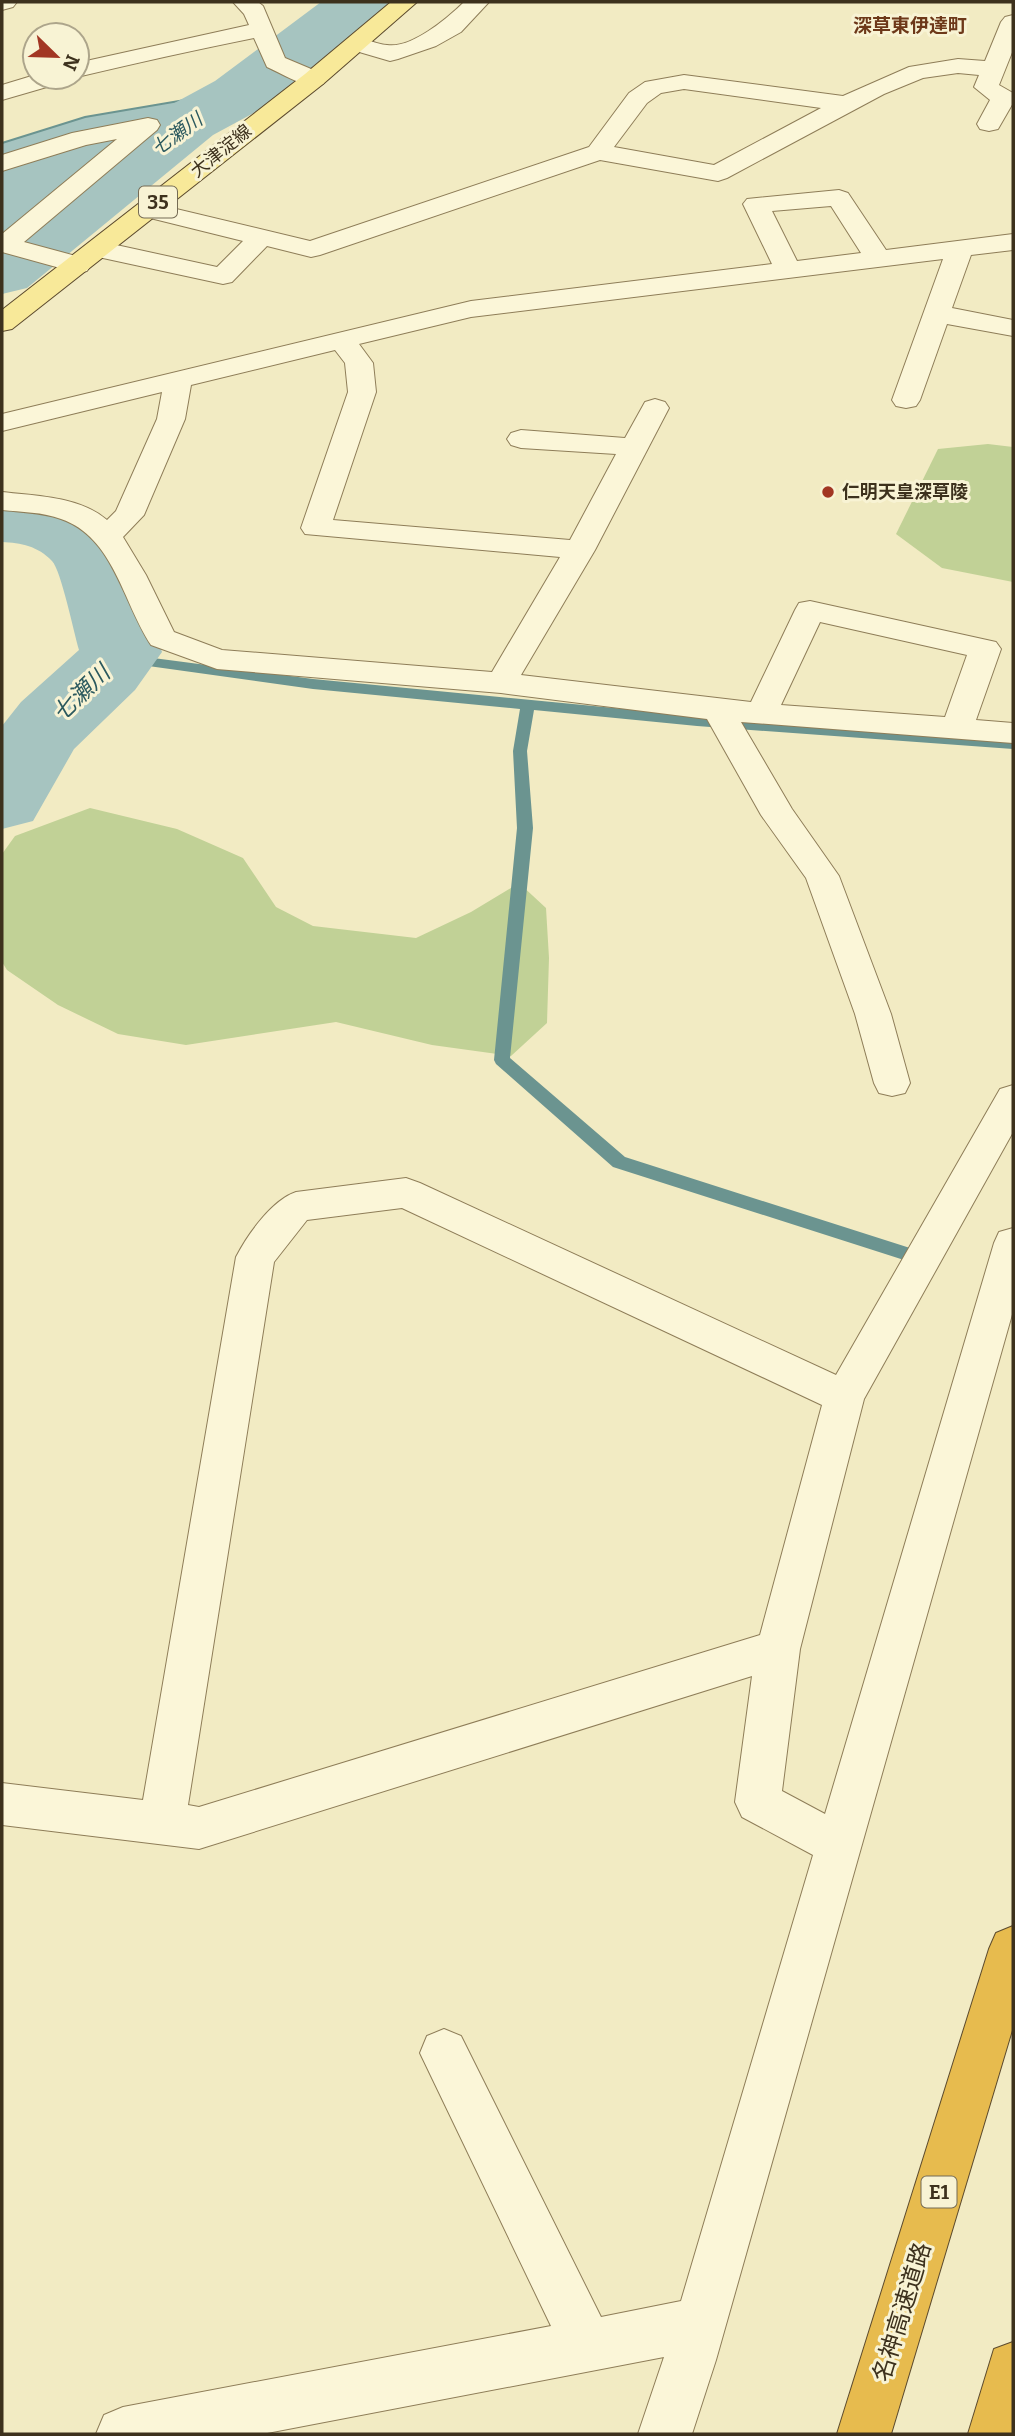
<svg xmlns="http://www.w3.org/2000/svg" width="1015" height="2436" viewBox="0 0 1015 2436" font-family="Bitter,'Noto Sans JP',serif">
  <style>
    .green { fill: #c1d196 }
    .water { fill: #a6c4c0; stroke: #6b9490; stroke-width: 2 }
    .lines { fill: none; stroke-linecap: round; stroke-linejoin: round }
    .stream { fill: #6b9490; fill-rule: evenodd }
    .river { fill: #a6c4c0; fill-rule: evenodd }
    .minor-casing { stroke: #8e7d58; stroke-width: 2 }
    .major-casing { stroke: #5c4a2d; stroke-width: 2 }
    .highway-casing { stroke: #5c4a2d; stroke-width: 2 }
    .minor { fill: #fbf6d8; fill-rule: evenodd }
    .major { fill: #f8e999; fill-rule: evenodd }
    .highway { fill: #e7bb4e; fill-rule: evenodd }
    .poi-dot { fill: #a23623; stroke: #f8f3d4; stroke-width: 2.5 }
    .labels { text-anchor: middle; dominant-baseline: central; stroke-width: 6; stroke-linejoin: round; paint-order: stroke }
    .far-street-label { font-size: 18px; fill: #3d311d; stroke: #f8f3d4 }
    .far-poi-label { font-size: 18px; font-weight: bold; fill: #3d311d; stroke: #f8f3d4; text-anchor: start }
    .far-neighbourhood-label { font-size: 19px; font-weight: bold; fill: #6d3819; stroke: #f8f3d4 }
    .far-water-label { font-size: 19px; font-style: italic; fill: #2b595e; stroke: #f8f3d4 }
    .shield { fill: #f8f3d4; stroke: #756b54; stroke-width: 2 }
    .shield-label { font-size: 19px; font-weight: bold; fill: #3d311d }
    .water-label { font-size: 23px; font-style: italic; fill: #2b595e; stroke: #f8f3d4 }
    .near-street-label { font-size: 24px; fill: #3d311d; stroke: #f8f3d4 }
  </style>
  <rect width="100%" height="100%" fill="#f2ebc3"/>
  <!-- green -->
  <g class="green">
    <path d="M 988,444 L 1013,447 L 1013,582 L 942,568 L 896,534 L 938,449 Z"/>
    <path d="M 90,808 L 177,829 L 243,858 L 276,907 L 313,926 L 416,938 L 471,912 L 519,883 L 546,908 L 549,958 L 547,1023 L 511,1056 L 432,1045 L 336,1022 L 186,1045 L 118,1034 L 58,1005 L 7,970 L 2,962 L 2,854 L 15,836 Z"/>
  </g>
  <!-- water -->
  <path class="water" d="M 220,94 L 250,104 L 196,132 L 2,293 L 2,143 L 85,117 Z"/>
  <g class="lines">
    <!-- stream -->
    <path class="stream" d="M 121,648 L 138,656 L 313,679 L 697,716 L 1013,739 L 1013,749 L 697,726 L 534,710 L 527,751 L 533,828 L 510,1058 L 625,1157 L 910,1248 L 913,1253 L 910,1258 L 904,1260 L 613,1167 L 496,1064 L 494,1060 L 517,828 L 513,751 L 520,709 L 313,689 L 134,664 L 114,652 Z"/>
    <!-- river -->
    <g class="river">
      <path d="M 321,2 L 389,2 L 380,15 L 322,63 L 261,109 L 213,135 L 27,288 L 2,294 L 2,239 L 167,107 L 215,81 Z"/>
      <path d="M 25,495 C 47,501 73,505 93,515 C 140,541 148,606 162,652 L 135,690 L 74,749 L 33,821 L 2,829 L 2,726 L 21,702 L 79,650 C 74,633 61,570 52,561 C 38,546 21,543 2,542 L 2,496 Z"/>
    </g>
    <defs>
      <g id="minor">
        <path d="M 2,2 L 17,2 L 13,7 L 2,10 Z"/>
        <path d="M 233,2 L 258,2 L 263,6 L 285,58 L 323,74 L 326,79 L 323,84 C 304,89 283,74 267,67 L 254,38 C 194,50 136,63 77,77 L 76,77 L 77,63 L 249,25 L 244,14 Z"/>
        <path d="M 464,2 L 489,2 L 461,32 L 436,46 L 398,59 L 390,61 L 349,49 L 345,44 L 349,39 C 363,35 373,44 387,45 C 411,49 448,18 464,2 Z"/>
        <path d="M 1013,15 L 1013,50 L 999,85 L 1013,93 L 1013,103 L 998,129 L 989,131 L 980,129 L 977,124 L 990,100 L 974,87 L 979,75 L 958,73 L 923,78 L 884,94 L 727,178 L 718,181 L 600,160 L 320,255 L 311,257 L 267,246 L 232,282 L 223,284 L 89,255 L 85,249 L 89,243 L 98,241 L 217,267 L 243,241 L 138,215 L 134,210 L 138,205 L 147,202 L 310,241 L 589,147 L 629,93 L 645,82 L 684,75 L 843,96 L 909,67 L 958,59 L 985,61 L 1001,22 L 1005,17 ZM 684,89 L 821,108 L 714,165 L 614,147 L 647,103 L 661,93 Z"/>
        <path d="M 35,75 L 67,77 L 64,82 L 2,100 L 2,85 Z"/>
        <path d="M 148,118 L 157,120 L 160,125 L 157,130 L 24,242 L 87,259 L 91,265 L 87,271 L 78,273 L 2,252 L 2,234 L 117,139 L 86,145 L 2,171 L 2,155 L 72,133 Z"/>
        <path d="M 839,190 L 848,193 L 886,250 L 1013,234 L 1013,250 L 971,255 L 952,308 L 1013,320 L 1013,336 L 947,324 L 920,400 L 916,406 L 906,408 L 896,406 L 892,400 L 943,259 L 471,317 L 359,344 L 373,363 L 376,392 L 333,520 L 570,540 L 616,454 L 521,448 L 511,445 L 507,439 L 511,433 L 521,430 L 625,438 L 645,402 L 655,399 L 665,402 L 669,408 L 595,550 L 521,675 L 751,702 L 795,610 L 799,603 L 810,601 L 996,642 L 1001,649 L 976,720 L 1013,723 L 1013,743 L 741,722 L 792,809 L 839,876 L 891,1014 L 910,1083 L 905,1093 L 892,1096 L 879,1093 L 874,1083 L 855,1014 L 806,878 L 761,815 L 707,719 L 501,693 L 217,669 L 151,645 C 123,603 114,537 61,519 C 43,512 21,512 2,510 L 2,492 C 36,496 79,496 107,520 L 116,511 L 157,419 L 162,392 L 2,431 L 2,414 L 471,301 L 772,264 L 743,204 L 747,199 ZM 831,206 L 861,253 L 797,261 L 772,211 ZM 335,350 L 345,363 L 348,392 L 301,528 L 305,534 L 560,557 L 492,672 L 222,650 L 174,632 L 146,575 L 123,537 L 144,515 L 185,419 L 191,385 ZM 820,622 L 967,655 L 945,717 L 781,705 Z"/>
        <path d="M 1013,1085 L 1013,1132 L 864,1399 L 800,1649 L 782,1791 L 825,1814 L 994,1243 L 999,1232 L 1013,1228 L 1013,1311 L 716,2360 L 692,2434 L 638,2434 L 664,2357 L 262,2434 L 96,2434 L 104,2415 L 123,2407 L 551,2326 L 420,2053 L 427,2036 L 444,2029 L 461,2036 L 601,2317 L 681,2301 L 813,1855 L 742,1817 L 735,1802 L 752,1676 L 199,1849 L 2,1825 L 2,1783 L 143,1800 L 236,1257 C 248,1234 272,1200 296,1192 L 406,1178 L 420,1183 L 836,1375 L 1000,1089 ZM 402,1208 L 822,1405 L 760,1635 L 199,1807 L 188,1805 L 274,1262 L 307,1220 Z"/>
      </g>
      <path id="major" d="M 391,2 L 417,2 L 323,84 L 12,329 L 2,331 L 2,310 L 305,74 Z"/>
      <g id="highway">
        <path d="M 1013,1926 L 1013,2027 L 891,2434 L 837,2434 L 989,1949 L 996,1933 Z"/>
        <path d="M 1013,2342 L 1013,2434 L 968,2434 L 994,2349 Z"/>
      </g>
    </defs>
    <!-- minor casing -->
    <use href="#minor" class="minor-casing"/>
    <!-- major casing -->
    <use href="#major" class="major-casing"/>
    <!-- highway casing -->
    <use href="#highway" class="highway-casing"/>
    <!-- minor -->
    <use href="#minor" class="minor"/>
    <!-- major -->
    <use href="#major" class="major"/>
    <!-- highway -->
    <use href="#highway" class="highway"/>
  </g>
  <!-- markers -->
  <circle class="poi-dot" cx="828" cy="492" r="7"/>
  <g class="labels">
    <!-- far-street labels -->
    <g class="far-street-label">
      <text transform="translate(221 151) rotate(-39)">大津淀線</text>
    </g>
    <!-- far-poi labels -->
    <g class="far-poi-label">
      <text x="842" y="492">仁明天皇深草陵</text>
    </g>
    <!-- far-neighbourhood labels -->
    <g class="far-neighbourhood-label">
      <text x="910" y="25">深草東伊達町</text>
    </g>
    <!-- far-water labels -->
    <g class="far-water-label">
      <text transform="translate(177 134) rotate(-36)">七瀬川</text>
    </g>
    <!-- shield labels -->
    <g class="shield">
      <rect x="139" y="186.5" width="38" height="31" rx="5"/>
      <rect x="921.5" y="2176.5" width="35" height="31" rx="5"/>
    </g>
    <g class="shield-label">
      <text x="158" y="202">35</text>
      <text x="939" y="2192">E1</text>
    </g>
    <!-- water labels -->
    <g class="water-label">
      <text transform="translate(81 693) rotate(-44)">七瀬川</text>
    </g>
    <!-- near-street labels -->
    <g class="near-street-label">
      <text transform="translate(902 2312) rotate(-73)">名神高速道路</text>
    </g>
  </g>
  <!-- border -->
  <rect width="1015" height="2436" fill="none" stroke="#3d311d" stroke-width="7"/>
  <!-- north arrow -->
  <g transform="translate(56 56) rotate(113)"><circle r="33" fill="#f8f3d4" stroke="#ada58b" stroke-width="2"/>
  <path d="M0-5L12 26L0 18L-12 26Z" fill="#a23623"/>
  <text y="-10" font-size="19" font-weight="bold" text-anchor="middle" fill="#3d311d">N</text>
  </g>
</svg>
